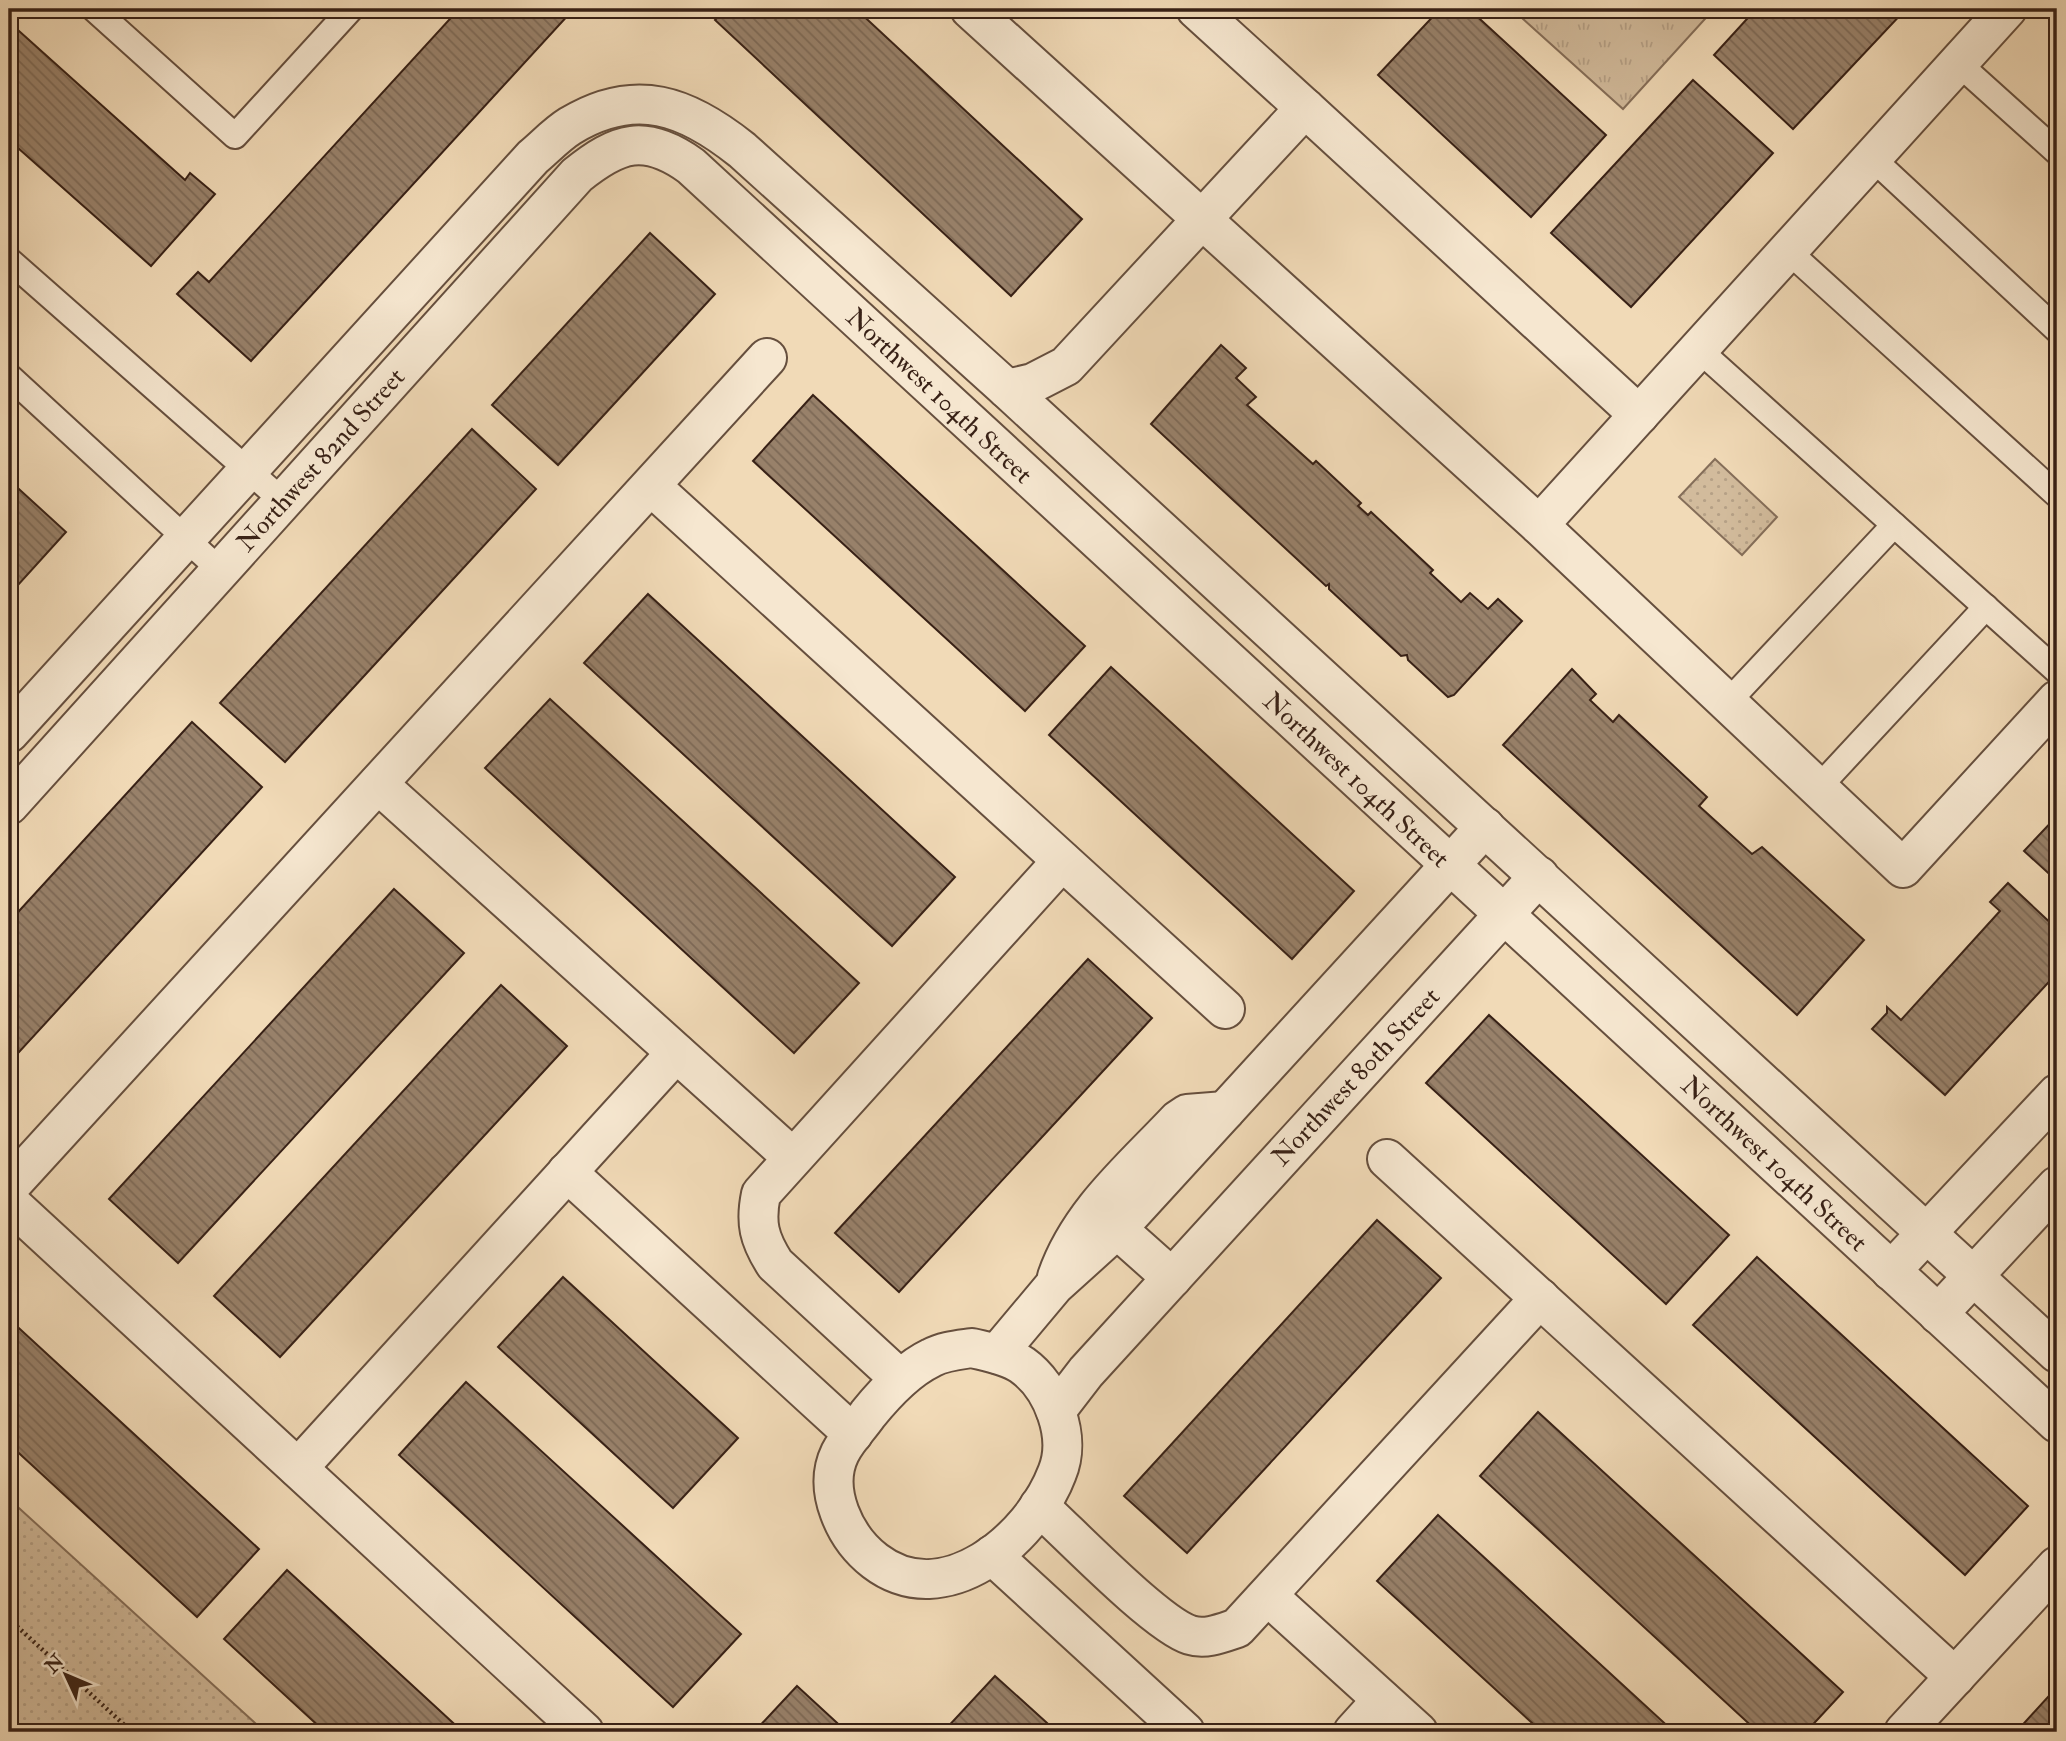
<svg xmlns="http://www.w3.org/2000/svg" width="2066" height="1741" viewBox="0 0 2066 1741" font-family="'IM FELL Double Pica',serif">
  <style>
    .grass { fill: url(#grass-tufts); stroke: #856e59; stroke-width: 2 }
    .park { fill: url(#park-dots); stroke: #856e59; stroke-width: 2 }
    .building { fill: url(#building-back-hatch); stroke: #382116; stroke-width: 2 }
    .lines { fill: none; stroke-linecap: round; stroke-linejoin: round }
    .service-casing { stroke: #664f3e; stroke-width: 28 }
    .minor-casing { stroke: #664f3e; stroke-width: 42 }
    .tertiary-casing { stroke: #664f3e; stroke-width: 42 }
    .path { stroke: #382116; stroke-width: 4.5; stroke-dasharray: 2 3.5; stroke-linecap: butt }
    .service { stroke: #f6e7d0; stroke-width: 24 }
    .minor { stroke: #f6e7d0; stroke-width: 38 }
    .tertiary { stroke: #f6e7d0; stroke-width: 38 }
    .labels { text-anchor: middle; dominant-baseline: central; stroke-width: 5; stroke-linejoin: round; paint-order: stroke }
    .street-label { font-size: 26px; fill: #382116; stroke: #f6e7d0 }
  </style>
  <defs>
    <pattern id="grass-tufts" width="24" height="20" patternUnits="userSpaceOnUse" patternTransform="scale(1.75)"><rect width="24" height="20" fill="#d2bb9c"/><path d="M3 7l-1-3M5 7V3M7 7l1-3M15 17l-1-3M17 17v-4M19 17l1-3" fill="none" stroke="#b5a086"/></pattern>
    <pattern id="park-dots" width="8" height="8" patternUnits="userSpaceOnUse" patternTransform="scale(1.75)"><rect width="8" height="8" fill="#d2bb9c"/><path d="M2 2h.1M6 6h.1" fill="none" stroke="#b5a086" stroke-width="1.8" stroke-linecap="round"/></pattern>
    <pattern id="building-back-hatch" width="6" height="6" patternUnits="userSpaceOnUse" patternTransform="scale(1.75)"><rect width="6" height="6" fill="#98816a"/><path d="M-1 5l2 2M0 0l6 6M5-1l2 2" fill="none" stroke="#7d6956"/></pattern>
  </defs>
  <rect width="100%" height="100%" fill="#f1dab7"/>
  <filter id="stains"><feTurbulence type="fractalNoise" baseFrequency=".00286" numOctaves="4"/><feColorMatrix values="0 0 0 0 .2 0 0 0 0 .09 0 0 0 0 .02 0 0 0 .5 -.17"/></filter>
  <radialGradient id="worn" r=".72"><stop offset=".6" stop-color="#630" stop-opacity="0"/><stop offset="1" stop-color="#630" stop-opacity=".3"/></radialGradient>
  <!-- grass -->
  <path class="grass" d="M 1512,9 L 1714,9 L 1623,109 Z"/>
  <!-- park -->
  <g class="park">
    <path d="M 1715,459 L 1777,517 L 1742,555 L 1679,497 Z"/>
    <path d="M 9,1499 L 265,1732 L 9,1732 Z"/>
  </g>
  <!-- building -->
  <g class="building">
    <path d="M 459,9 L 568,9 L 571,12 L 251,361 L 177,294 L 198,272 L 209,282 Z"/>
    <path d="M 725,9 L 856,9 L 1082,219 L 1011,296 L 715,20 Z"/>
    <path d="M 1440,9 L 1469,9 L 1606,135 L 1531,217 L 1378,75 Z"/>
    <path d="M 1756,9 L 1906,9 L 1793,129 L 1714,55 Z"/>
    <path d="M 9,22 L 185,180 L 190,173 L 215,194 L 151,266 L 9,140 Z"/>
    <path d="M 1693,80 L 1773,153 L 1631,307 L 1551,233 Z"/>
    <path d="M 650,233 L 715,294 L 558,465 L 492,405 Z"/>
    <path d="M 1221,345 L 1246,368 L 1236,378 L 1256,397 L 1247,405 L 1313,464 L 1316,461 L 1361,503 L 1358,506 L 1368,515 L 1371,512 L 1433,570 L 1430,573 L 1461,602 L 1470,593 L 1488,609 L 1498,599 L 1522,621 L 1454,695 L 1448,697 L 1408,660 L 1407,655 L 1401,656 L 1329,589 L 1329,584 L 1326,586 L 1151,424 Z"/>
    <path d="M 813,395 L 1085,646 L 1025,711 L 753,461 Z"/>
    <path d="M 472,429 L 536,489 L 285,762 L 220,703 Z"/>
    <path d="M 9,480 L 66,532 L 9,595 Z"/>
    <path d="M 648,594 L 955,877 L 892,946 L 584,663 Z"/>
    <path d="M 1111,667 L 1354,891 L 1292,959 L 1049,735 Z"/>
    <path d="M 1572,669 L 1596,694 L 1590,700 L 1613,722 L 1619,715 L 1707,797 L 1699,806 L 1752,854 L 1762,847 L 1864,940 L 1797,1015 L 1503,745 Z"/>
    <path d="M 550,699 L 859,983 L 794,1053 L 485,768 Z"/>
    <path d="M 192,722 L 262,787 L 9,1063 L 9,922 Z"/>
    <path d="M 2057,816 L 2057,881 L 2024,851 Z"/>
    <path d="M 2008,883 L 2057,929 L 2057,973 L 1945,1095 L 1872,1029 L 1887,1013 L 1887,1007 L 1901,1020 L 2000,911 L 1990,902 Z"/>
    <path d="M 394,889 L 464,953 L 178,1263 L 109,1199 Z"/>
    <path d="M 1088,959 L 1152,1018 L 899,1292 L 835,1233 Z"/>
    <path d="M 501,985 L 567,1046 L 280,1357 L 214,1296 Z"/>
    <path d="M 1489,1015 L 1729,1235 L 1666,1304 L 1426,1083 Z"/>
    <path d="M 1377,1220 L 1441,1278 L 1187,1553 L 1124,1496 Z"/>
    <path d="M 1757,1257 L 2028,1506 L 1965,1575 L 1693,1325 Z"/>
    <path d="M 563,1277 L 738,1438 L 673,1508 L 498,1347 Z"/>
    <path d="M 9,1319 L 259,1549 L 197,1617 L 9,1444 Z"/>
    <path d="M 466,1382 L 741,1634 L 673,1707 L 399,1455 Z"/>
    <path d="M 1538,1412 L 1843,1692 L 1806,1732 L 1758,1732 L 1480,1476 Z"/>
    <path d="M 1438,1515 L 1674,1732 L 1542,1732 L 1377,1581 Z"/>
    <path d="M 287,1570 L 463,1732 L 325,1732 L 224,1639 Z"/>
    <path d="M 995,1676 L 1057,1732 L 943,1732 Z"/>
    <path d="M 797,1686 L 847,1732 L 754,1732 Z"/>
    <path d="M 2057,1687 L 2057,1732 L 2016,1732 Z"/>
  </g>
  <g class="lines">
    <defs>
      <g id="service">
        <path d="M 94,9 L 235,136 L 351,9"/>
        <path d="M 1958,63 L 2057,152"/>
        <path d="M 1872,158 L 2057,330"/>
        <path d="M 1788,251 L 2057,495"/>
        <path d="M 9,260 L 284,502"/>
        <path d="M 1698,349 L 2057,671"/>
        <path d="M 9,376 L 221,571"/>
        <path d="M 1727,703 L 1894,525"/>
        <path d="M 1818,788 L 1986,607"/>
      </g>
      <g id="minor">
        <path d="M 970,9 L 1539,525"/>
        <path d="M 2007,9 L 1539,525 L 1903,868 L 2057,700"/>
        <path d="M 1305,108 L 1639,415"/>
        <path d="M 1007,389 L 1033,383 L 1066,366 L 1305,108 L 1196,9"/>
        <path d="M 651,486 L 1225,1009"/>
        <path d="M 378,784 L 792,1157"/>
        <path d="M 1387,1159 L 1955,1677"/>
        <path d="M 567,1172 L 853,1434"/>
        <path d="M 9,1187 L 767,358"/>
        <path d="M 9,1202 L 584,1732"/>
        <path d="M 1117,1229 L 1172,1278"/>
        <path d="M 1891,1271 L 2057,1094"/>
        <path d="M 1057,1277 C 1079,1213 1132,1169 1178,1120 L 1187,1114 L 1225,1111"/>
        <path d="M 1938,1314 L 2057,1186"/>
        <path d="M 972,1348 C 988,1352 1007,1355 1022,1365 C 1053,1387 1072,1437 1057,1473 C 1032,1539 944,1614 875,1561 C 845,1538 822,1490 840,1453 C 847,1439 859,1427 868,1414 C 885,1393 906,1370 931,1358 C 944,1351 958,1350 972,1348 Z"/>
        <path d="M 997,1354 L 1054,1286 L 1117,1229 L 1485,827"/>
        <path d="M 900,1379 L 775,1264 C 759,1239 755,1223 761,1194 L 1062,861"/>
        <path d="M 1056,1411 L 1086,1372 L 1539,876"/>
        <path d="M 298,1468 L 676,1053"/>
        <path d="M 1039,1506 C 1070,1534 1156,1624 1190,1635 C 1206,1640 1222,1633 1237,1628 L 1540,1298"/>
        <path d="M 992,1555 L 1185,1732"/>
        <path d="M 1268,1596 L 1418,1732"/>
        <path d="M 1353,1732 L 1382,1700"/>
        <path d="M 1904,1732 L 2057,1566"/>
      </g>
      <g id="tertiary">
        <path d="M 9,733 L 533,157 C 545,147 557,134 570,126 C 636,86 687,106 742,150 L 1007,389 L 2057,1353"/>
        <path d="M 9,805 L 577,175 C 618,142 645,133 691,166 L 2057,1423"/>
      </g>
    </defs>
    <!-- service casing -->
    <use href="#service" class="service-casing"/>
    <!-- minor casing -->
    <use href="#minor" class="minor-casing"/>
    <!-- tertiary casing -->
    <use href="#tertiary" class="tertiary-casing"/>
    <!-- path -->
    <path class="path" d="M 9,1619 L 132,1732"/>
    <!-- service -->
    <use href="#service" class="service"/>
    <!-- minor -->
    <use href="#minor" class="minor"/>
    <!-- tertiary -->
    <use href="#tertiary" class="tertiary"/>
  </g>
  <g class="labels">
    <!-- street labels -->
    <g class="street-label">
      <text transform="translate(939 396) rotate(43)">Northwest 104th Street</text>
      <text transform="translate(321 460) rotate(-48)">Northwest 82nd Street</text>
      <text transform="translate(1356 780) rotate(43)">Northwest 104th Street</text>
      <text transform="translate(1356 1077) rotate(-47)">Northwest 80th Street</text>
      <text transform="translate(1774 1164) rotate(43)">Northwest 104th Street</text>
    </g>
  </g>
  <!-- margin -->
  <rect width="2066" height="1741" fill="none" stroke="#f1dab7" stroke-width="35"/>
  <rect x="10" y="10" width="2045" height="1720" fill="none" stroke="#382116" stroke-width="3.5"/>
  <rect x="18" y="18" width="2031" height="1706" fill="none" stroke="#382116" stroke-width="2"/>
  <!-- north arrow -->
  <g transform="translate(66 1675) rotate(314)" stroke="#f6e7d0" stroke-width="5" paint-order="stroke">
  <path d="M0-5L12 26L0 18L-12 26Z" fill="#382116"/>
  <text y="-10" font-size="19" font-weight="bold" text-anchor="middle" fill="#382116">N</text>
  </g>
  <rect width="100%" height="100%" filter="url(#stains)"/>
  <rect width="100%" height="100%" fill="url(#worn)"/>
</svg>
